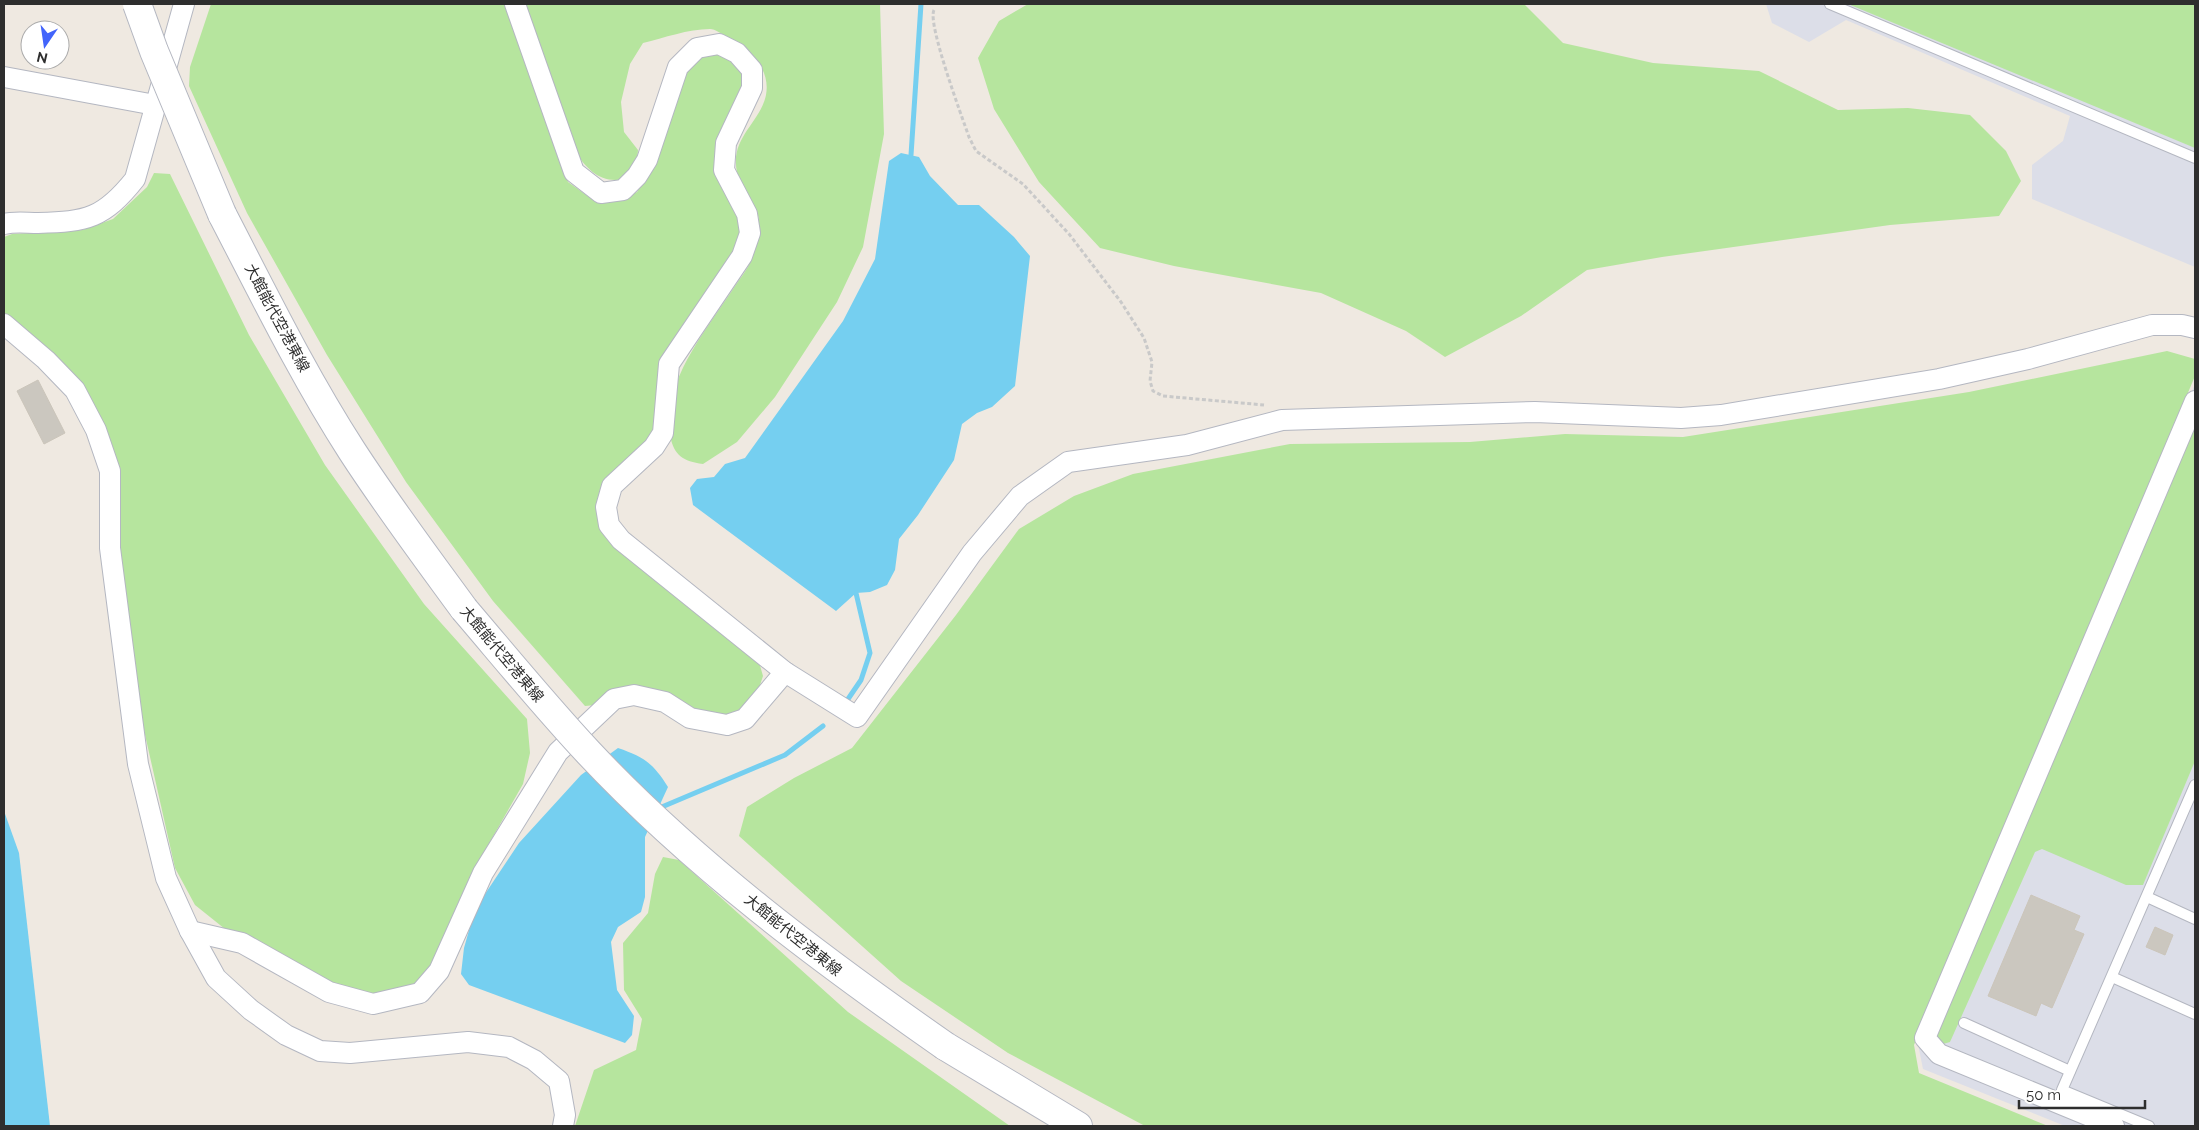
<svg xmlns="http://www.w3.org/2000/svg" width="2199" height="1130" viewBox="0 0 2199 1130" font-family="Raleway,'Noto Sans JP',sans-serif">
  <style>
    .airport { fill: #dcdee8 }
    .green { fill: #b6e59e }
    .water { fill: #75cff0 }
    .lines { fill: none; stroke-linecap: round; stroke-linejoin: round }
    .stream { stroke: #75cff0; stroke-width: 5 }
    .building { fill: #cbc7bf; stroke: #cbc5ba }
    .lane-casing { stroke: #b4b7c1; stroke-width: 12 }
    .street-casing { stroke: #b4b7c1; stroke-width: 22 }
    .secondary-casing { stroke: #b4b7c1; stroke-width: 30 }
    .path { stroke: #c9c9c9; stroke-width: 3; stroke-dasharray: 4 2.5; stroke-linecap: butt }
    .lane { stroke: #fff; stroke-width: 10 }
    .street { stroke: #fff; stroke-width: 20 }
    .secondary { stroke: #fff; stroke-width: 28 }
    .secondary-bridge-casing { stroke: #b4b7c1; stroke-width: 30; stroke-linecap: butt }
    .secondary-bridge { stroke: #fff; stroke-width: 28 }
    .labels { text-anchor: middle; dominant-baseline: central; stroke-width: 4; stroke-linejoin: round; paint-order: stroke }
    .street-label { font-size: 15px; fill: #2e2e2e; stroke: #fff }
  </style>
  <rect width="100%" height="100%" fill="#efe9e1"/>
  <!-- airport -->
  <g class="airport">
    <path d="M 1766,4 L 2195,4 L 2195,267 L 2032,199 L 2032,165 L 2063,141 L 2070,116 L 1846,20 L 1809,42 L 1772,23 Z"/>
    <path d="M 2195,384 L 2195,1126 L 2065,1126 L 1923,1069 L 1918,1044 Z"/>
  </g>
  <!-- green -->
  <g class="green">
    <path d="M 211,4 L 505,4 L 568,182 L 592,199 L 616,202 L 637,192 L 648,174 L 684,75 L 703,53 C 729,54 734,56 746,79 L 719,145 L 742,221 L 742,239 L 663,363 L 655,429 L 599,508 L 759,662 L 763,676 L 756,697 L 740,713 L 717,715 L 688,709 L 670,698 L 585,706 L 493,601 L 406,482 L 327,355 L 247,213 L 189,86 L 190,67 Z"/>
    <path d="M 526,4 L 880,4 L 884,134 L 863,247 L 837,302 L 775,397 L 737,442 L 703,464 C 683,461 674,456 670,435 C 661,382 708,328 735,286 C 740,278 748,269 751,260 C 756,248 762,224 757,212 C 750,197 736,181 736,164 C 734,136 761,120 766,95 C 771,67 748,48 727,37 C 722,34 715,29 710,29 C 688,29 664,38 643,43 L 630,64 L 621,102 L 624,132 L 638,150 L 637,162 L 625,179 C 601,184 587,170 575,151 Z"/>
    <path d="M 1028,4 L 1524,4 L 1563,43 L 1653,63 L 1759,71 L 1838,110 L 1908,108 L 1970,115 L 2006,151 L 2021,181 L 1999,216 L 1890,225 L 1662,257 L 1587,270 L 1521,316 L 1445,357 L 1406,331 L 1321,293 L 1174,266 L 1100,248 L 1039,182 L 994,109 L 978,58 L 999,21 Z"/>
    <path d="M 1848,4 L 2195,4 L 2195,148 Z"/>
    <path d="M 154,173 L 170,174 L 249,335 L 325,465 L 424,604 L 527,719 L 530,753 L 523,784 L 470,877 L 435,964 L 414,987 L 374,997 L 334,988 L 263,945 L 225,929 L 195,905 L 175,868 L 139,708 L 96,410 L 4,316 L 4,237 L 12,234 L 82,230 L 113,219 L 147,187 Z"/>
    <path d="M 2167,351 L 2195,359 L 2195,376 L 1914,1045 L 1919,1073 L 2048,1126 L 1145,1126 L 1008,1053 L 901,981 L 739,836 L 747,807 L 794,778 L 852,748 L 956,615 L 1019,529 L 1074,496 L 1133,474 L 1290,444 L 1470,442 L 1565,434 L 1683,437 L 1969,392 Z"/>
    <path d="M 2195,419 L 2195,761 L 2143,885 L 2126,885 L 2042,849 L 2035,852 L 1950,1042 L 1943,1044 L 1937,1037 L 1940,1023 Z"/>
    <path d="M 663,857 L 679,860 L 848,1012 L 1010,1126 L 575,1126 L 594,1070 L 636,1050 L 642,1019 L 624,990 L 623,943 L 648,913 L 655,874 Z"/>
  </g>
  <!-- water -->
  <g class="water">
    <path d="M 901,153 L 919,157 L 930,176 L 958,205 L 979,205 L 1014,237 L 1030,256 L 1015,386 L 992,407 L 977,413 L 962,424 L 954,460 L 918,515 L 899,539 L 895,570 L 887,585 L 870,592 L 856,593 L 836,611 L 693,505 L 690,488 L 697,479 L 714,477 L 725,464 L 745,458 L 843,321 L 875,259 L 889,161 Z"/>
    <path d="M 618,748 C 644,757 653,763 668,787 L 645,837 L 645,897 L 641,912 L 618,927 L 611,942 L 617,990 L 634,1016 L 632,1035 L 625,1043 L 469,985 L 461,974 L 464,948 L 475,909 L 519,843 L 581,775 Z"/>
    <path d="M 4,811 L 19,853 L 50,1126 L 4,1126 Z"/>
  </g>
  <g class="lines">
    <!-- stream -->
    <g class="stream">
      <path d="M 911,155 L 921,4"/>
      <path d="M 846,702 L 861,680 L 870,653 L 856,593"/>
      <path d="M 657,809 L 785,755 L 823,726"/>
    </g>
  </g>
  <!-- building -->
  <g class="building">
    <path d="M 38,380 L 65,433 L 44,444 L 17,391 Z"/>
    <path d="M 2031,895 L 2080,916 L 2074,930 L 2084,934 L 2052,1008 L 2041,1003 L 2036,1016 L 1988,996 Z"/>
    <path d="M 2155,927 L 2173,935 L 2165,955 L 2146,947 Z"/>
  </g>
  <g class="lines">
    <defs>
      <g id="lane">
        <path d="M 1830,4 L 2195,158"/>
        <path d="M 2147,897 L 2195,919"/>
        <path d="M 2112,977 L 2195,1014"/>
        <path d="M 1964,1023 L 2070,1071"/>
        <path d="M 2149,1126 L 2062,1090 L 2195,785"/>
      </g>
      <g id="street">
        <path d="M 515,4 L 574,172 L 601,193 L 623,190 L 637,176 L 647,160 L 678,67 L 697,48 L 719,44 L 737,53 L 752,70 L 752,88 L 726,143 L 724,170 L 747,214 L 750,233 L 742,256 L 669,364 L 663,433 L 654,447 L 612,486 L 606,507 L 609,525 L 621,540 L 785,672 L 857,717 L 972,553 L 1020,496 L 1068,462 L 1187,445 L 1282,420 L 1535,412 L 1681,418 L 1721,415 L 1939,379 L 2028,359 L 2152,325 L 2182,325 L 2195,328"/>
        <path d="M 4,77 L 155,105"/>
        <path d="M 4,224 C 15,221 27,223 38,223 C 87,222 104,218 135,179 L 184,4"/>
        <path d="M 4,324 L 46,360 L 75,390 L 96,430 L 110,471 L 110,548 L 138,764 L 166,878 L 190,931 L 216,978 L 251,1010 L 286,1035 L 320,1051 L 350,1053 L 468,1042 L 509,1047 L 534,1060 L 559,1081 L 565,1115 L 563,1126"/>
        <path d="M 190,931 L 242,943 L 329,992 L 373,1004 L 420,993 L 439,971 L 483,873 L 558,752 L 614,699 L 634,695 L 665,702 L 690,718 L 727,725 L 745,719 L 785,672"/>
        <path d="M 2114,1126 L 1939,1054 L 1925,1038 L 2195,401"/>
      </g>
      <g id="secondary">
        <path d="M 222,214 C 263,293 303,375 352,451 C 387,505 426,557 464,609"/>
        <path d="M 945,1046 L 1078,1126"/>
      </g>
    </defs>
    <!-- lane casing -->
    <use href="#lane" class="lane-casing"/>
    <!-- street casing -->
    <use href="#street" class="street-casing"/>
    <!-- secondary casing -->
    <use href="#secondary" class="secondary-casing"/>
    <!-- path -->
    <path class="path" d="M 934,10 C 927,23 962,117 969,137 L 976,151 L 1023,184 L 1069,234 L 1121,302 L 1144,338 L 1152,362 L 1150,381 L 1153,391 L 1163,396 L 1264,405"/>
    <!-- lane -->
    <use href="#lane" class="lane"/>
    <!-- street -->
    <use href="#street" class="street"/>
    <!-- secondary -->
    <use href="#secondary" class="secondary"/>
    <defs>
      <g id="secondary-bridge">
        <path d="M 137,4 L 154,51 L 222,214"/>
        <path d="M 464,609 C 505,657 545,706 588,752 C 694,865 819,958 945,1046"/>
      </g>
    </defs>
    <!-- secondary-bridge casing -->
    <use href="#secondary-bridge" class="secondary-bridge-casing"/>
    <!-- secondary-bridge -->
    <use href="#secondary-bridge" class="secondary-bridge"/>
  </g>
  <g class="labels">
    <!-- street labels -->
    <g class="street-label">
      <text transform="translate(277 318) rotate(62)">大館能代空港東線</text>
      <text transform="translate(502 654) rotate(50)">大館能代空港東線</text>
      <text transform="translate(793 935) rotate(39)">大館能代空港東線</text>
    </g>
  </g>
  <!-- border -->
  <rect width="2199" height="1130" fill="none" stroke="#2e2e2e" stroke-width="10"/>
  <!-- north arrow -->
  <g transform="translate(45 45) rotate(193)"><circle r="24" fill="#ffffff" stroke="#ababab"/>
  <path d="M0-4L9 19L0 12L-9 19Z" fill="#4264fb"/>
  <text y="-8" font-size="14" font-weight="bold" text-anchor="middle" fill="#2e2e2e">N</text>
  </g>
  <!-- scale -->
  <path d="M2019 1100v8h126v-8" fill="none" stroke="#2e2e2e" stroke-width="2.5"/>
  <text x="2026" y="1100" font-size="15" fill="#2e2e2e" stroke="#ffffff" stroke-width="4" paint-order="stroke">50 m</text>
</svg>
